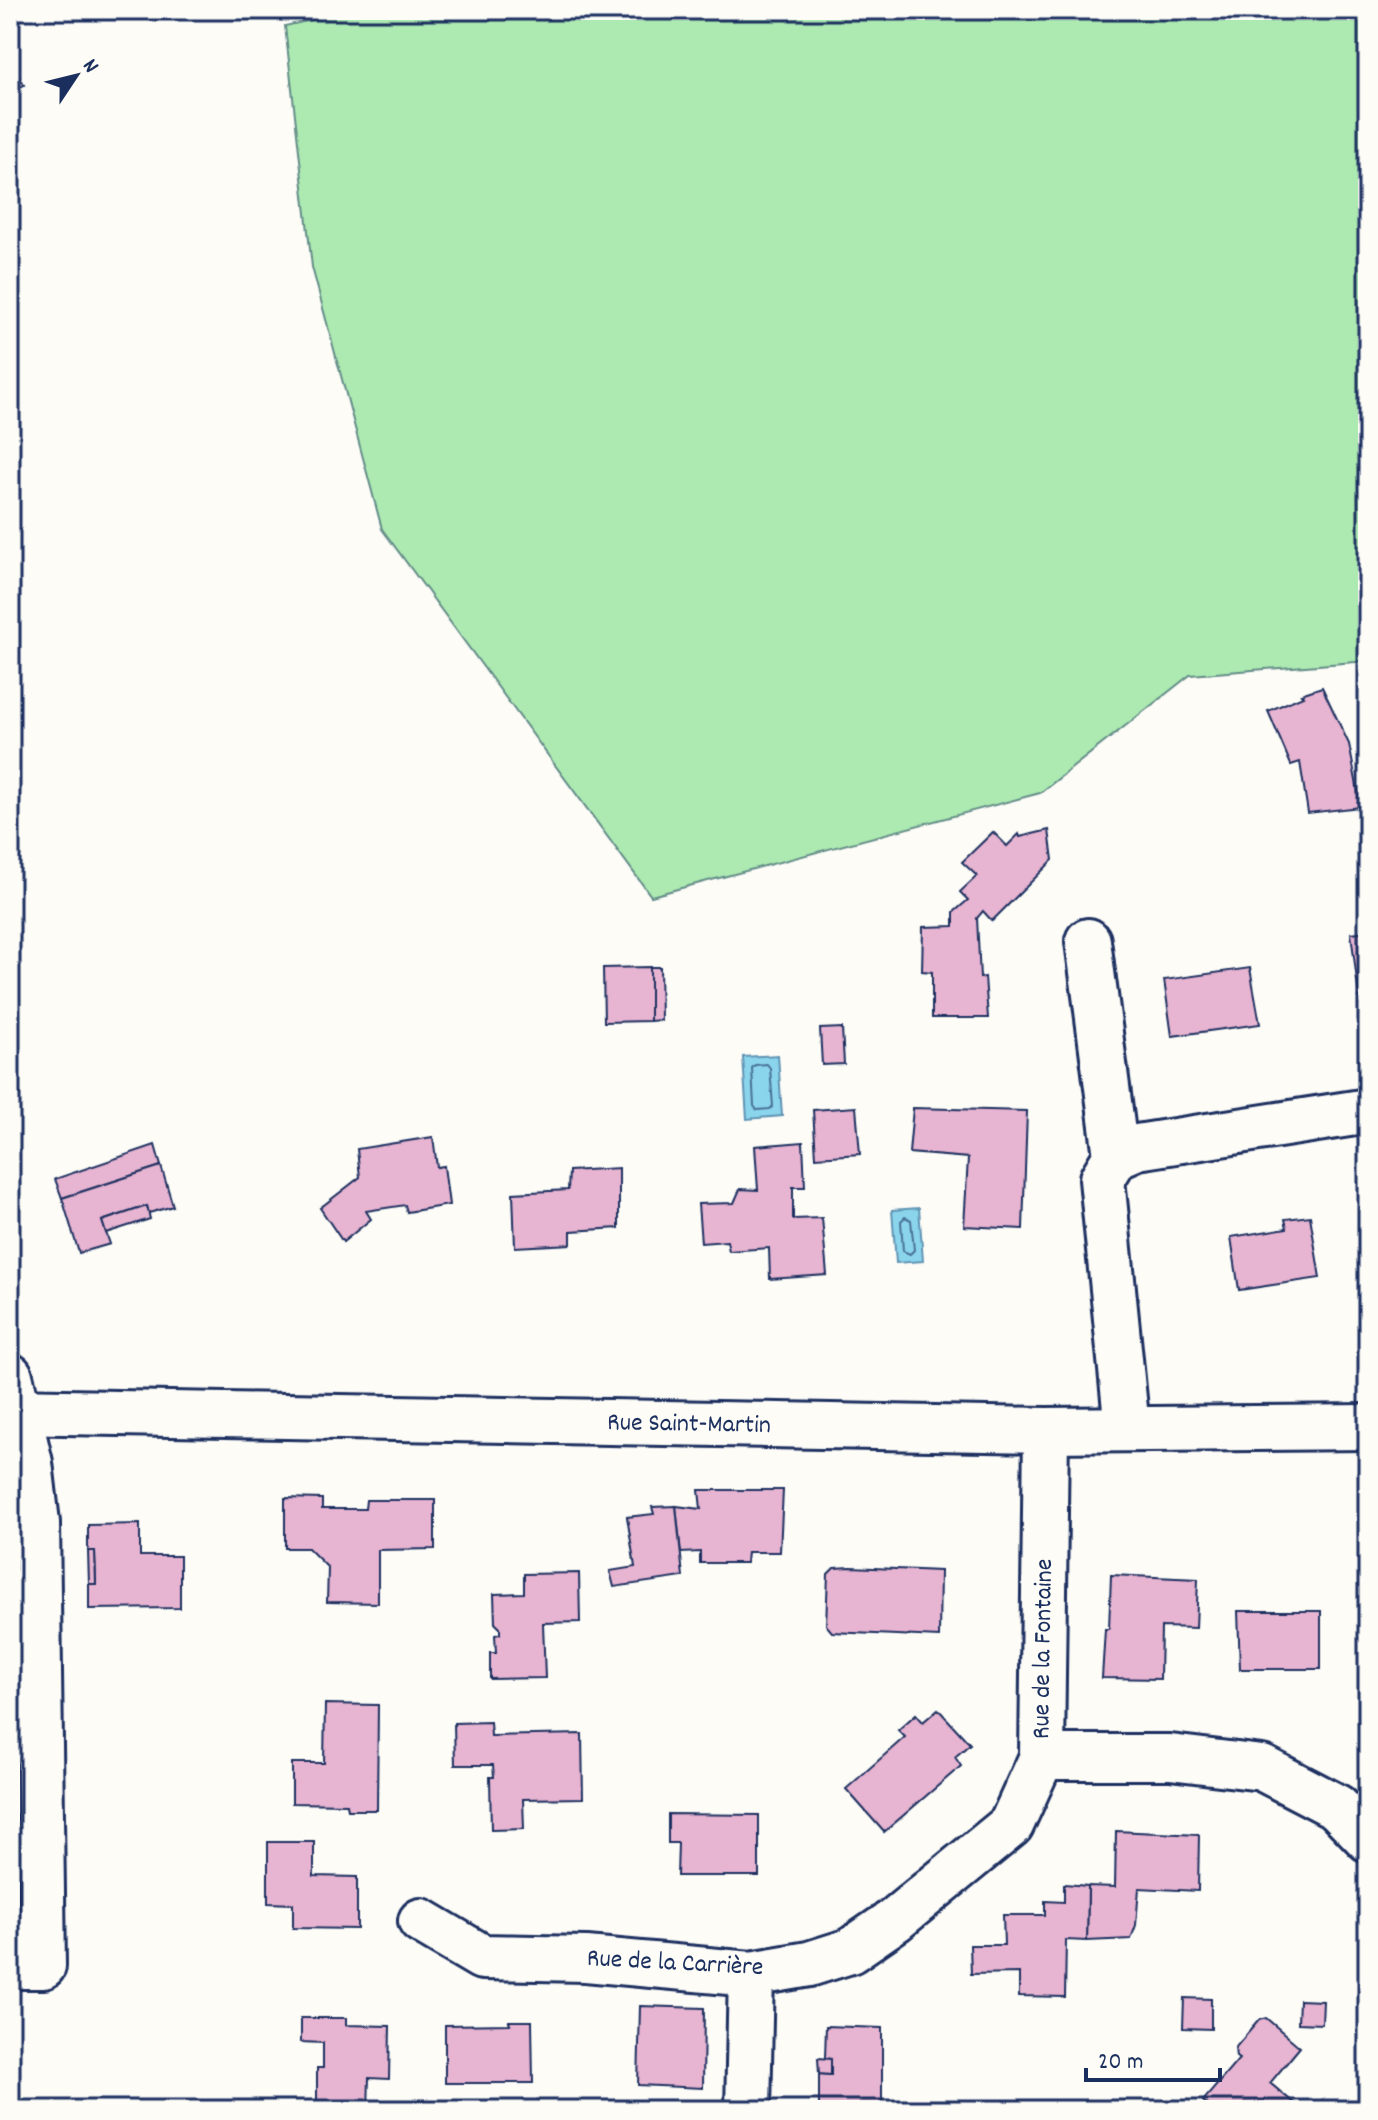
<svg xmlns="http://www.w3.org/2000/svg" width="1378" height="2120" viewBox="0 0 1378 2120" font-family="Dekko,sans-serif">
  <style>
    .green { fill: #adeab1; stroke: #648c88; stroke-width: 2 }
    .water { fill: #8bd5ec; stroke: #5e93b3; stroke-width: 2 }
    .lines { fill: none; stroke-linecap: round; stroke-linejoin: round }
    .shore { stroke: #487197; stroke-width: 2 }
    .building { fill: #e7b4d1; stroke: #1b2f5e; stroke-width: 2 }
    .minor-casing { stroke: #1b2f5e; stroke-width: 50 }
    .secondary-casing { stroke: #1b2f5e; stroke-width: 50 }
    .minor { stroke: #fdfcf7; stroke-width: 44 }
    .secondary { stroke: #fdfcf7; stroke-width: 44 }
    .labels { text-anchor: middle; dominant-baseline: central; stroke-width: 7; stroke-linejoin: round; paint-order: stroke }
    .street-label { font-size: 26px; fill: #1b2f5e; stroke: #fdfcf7 }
  </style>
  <rect width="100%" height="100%" fill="#fdfcf7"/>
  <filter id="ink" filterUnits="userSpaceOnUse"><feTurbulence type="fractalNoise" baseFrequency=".0125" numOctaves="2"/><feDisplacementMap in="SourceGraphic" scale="16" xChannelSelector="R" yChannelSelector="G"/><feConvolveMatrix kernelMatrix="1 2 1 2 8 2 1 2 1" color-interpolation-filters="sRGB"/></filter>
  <g filter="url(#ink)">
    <!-- green -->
    <path class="green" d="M 355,10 L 1368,10 L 1368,661 L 1190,675 L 1040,793 L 651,896 L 382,529 L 312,267 L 285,26 Z"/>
    <!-- water -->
    <g class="water">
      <path d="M 778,1055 L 782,1116 L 747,1119 L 743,1057 Z"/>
      <path d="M 919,1208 L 923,1261 L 896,1263 L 892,1210 Z"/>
    </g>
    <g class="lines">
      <!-- shore -->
      <g class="shore">
        <path d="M 767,1064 L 770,1068 L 773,1106 L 770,1109 L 757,1110 L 754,1106 L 752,1068 L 755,1065 Z"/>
        <path d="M 905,1217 L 911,1220 L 914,1250 L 910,1254 L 903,1251 L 901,1221 Z"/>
      </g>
    </g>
    <!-- building -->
    <g class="building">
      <path d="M 10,64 L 24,85 L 10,94 Z"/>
      <path d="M 1322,687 L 1349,744 L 1361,807 L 1308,813 L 1300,762 L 1291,765 L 1268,711 L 1303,696 L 1301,694 Z"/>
      <path d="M 1049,830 L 1053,860 L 992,921 L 983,911 L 977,918 L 980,978 L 985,977 L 988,1018 L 932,1018 L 932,972 L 922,971 L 923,927 L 954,926 L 954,912 L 968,900 L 960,892 L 977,876 L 962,862 L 993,832 L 1007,846 L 1019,834 L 1020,837 Z"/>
      <path d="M 1368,931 L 1368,1005 L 1360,1005 L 1351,933 Z"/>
      <path d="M 650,967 L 660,967 L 661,1020 L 650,1021 Z"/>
      <path d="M 650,967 L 650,1021 L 604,1022 L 603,968 Z"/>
      <path d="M 1250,968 L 1260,1024 L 1172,1036 L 1164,980 Z"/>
      <path d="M 842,1028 L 844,1064 L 822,1065 L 820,1029 Z"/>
      <path d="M 856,1107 L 860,1154 L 816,1157 L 813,1110 Z"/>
      <path d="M 913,1108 L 1027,1111 L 1023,1229 L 964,1226 L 968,1158 L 909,1153 Z"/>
      <path d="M 433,1137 L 437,1167 L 444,1166 L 449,1205 L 407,1212 L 405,1205 L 366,1211 L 371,1219 L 343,1242 L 320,1208 L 360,1177 L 357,1149 Z"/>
      <path d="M 803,1142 L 805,1187 L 793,1187 L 793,1219 L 822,1218 L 827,1275 L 770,1279 L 769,1248 L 729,1251 L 727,1241 L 701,1243 L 698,1204 L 734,1203 L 740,1189 L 758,1190 L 755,1146 Z"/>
      <path d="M 155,1145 L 161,1166 L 62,1198 L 55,1179 Z"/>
      <path d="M 161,1166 L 173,1206 L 149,1213 L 147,1206 L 102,1221 L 110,1244 L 79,1253 L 62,1198 Z"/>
      <path d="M 619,1168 L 619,1228 L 571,1231 L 571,1244 L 515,1247 L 513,1193 L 568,1190 L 569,1171 Z"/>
      <path d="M 147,1206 L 150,1219 L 106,1233 L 102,1221 Z"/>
      <path d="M 1310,1216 L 1320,1278 L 1239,1290 L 1231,1237 L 1287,1228 L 1285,1219 Z"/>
      <path d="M 699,1490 L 783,1490 L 780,1552 L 747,1552 L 746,1563 L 700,1563 L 700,1552 L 681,1553 L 676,1506 L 701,1509 Z"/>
      <path d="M 285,1498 L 322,1499 L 322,1509 L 365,1509 L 366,1500 L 435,1500 L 435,1549 L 378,1550 L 378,1603 L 327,1602 L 328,1568 L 308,1548 L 285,1548 Z"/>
      <path d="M 676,1506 L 683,1577 L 614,1587 L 610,1571 L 635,1567 L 627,1517 L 654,1514 L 652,1507 Z"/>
      <path d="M 140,1524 L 140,1556 L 180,1556 L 180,1608 L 89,1609 L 89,1584 L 96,1584 L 95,1551 L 88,1551 L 88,1525 Z"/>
      <path d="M 88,1551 L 95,1551 L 96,1584 L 89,1584 Z"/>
      <path d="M 851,1567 L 940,1571 L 939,1637 L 832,1632 L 826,1625 L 828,1574 L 834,1568 Z"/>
      <path d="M 579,1573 L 580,1622 L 543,1623 L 545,1678 L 490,1679 L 490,1653 L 496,1653 L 495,1635 L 500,1634 L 500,1628 L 495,1623 L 494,1594 L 524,1593 L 524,1574 Z"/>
      <path d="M 1111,1575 L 1198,1579 L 1196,1628 L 1161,1627 L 1160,1679 L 1102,1678 L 1105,1629 L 1109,1629 Z"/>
      <path d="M 1238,1611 L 1321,1611 L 1321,1669 L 1240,1669 Z"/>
      <path d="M 325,1704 L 378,1705 L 377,1810 L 348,1810 L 347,1804 L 292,1803 L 292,1763 L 324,1763 Z"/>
      <path d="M 938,1709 L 970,1744 L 955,1757 L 961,1766 L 884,1832 L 846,1789 L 905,1737 L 898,1730 L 916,1714 L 923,1722 Z"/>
      <path d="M 490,1722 L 491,1736 L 582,1734 L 583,1798 L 523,1799 L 524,1829 L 491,1830 L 490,1777 L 494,1777 L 493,1765 L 455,1765 L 454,1723 Z"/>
      <path d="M 668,1814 L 759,1815 L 759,1876 L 677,1876 L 678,1843 L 668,1843 Z"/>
      <path d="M 1116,1831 L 1199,1835 L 1198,1891 L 1139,1888 L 1136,1925 L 1131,1939 L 1087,1941 L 1088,1886 L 1115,1887 Z"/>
      <path d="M 268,1842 L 314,1842 L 314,1876 L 357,1877 L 357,1929 L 293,1928 L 293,1904 L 268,1903 Z"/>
      <path d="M 1064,1884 L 1088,1886 L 1087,1941 L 1066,1940 L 1065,1997 L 1019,1996 L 1019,1973 L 971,1974 L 970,1945 L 1004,1945 L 1003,1915 L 1045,1915 L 1045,1901 L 1064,1902 Z"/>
      <path d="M 1184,1998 L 1211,1999 L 1211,2029 L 1183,2028 Z"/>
      <path d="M 1299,2000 L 1323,2001 L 1322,2024 L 1298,2023 Z"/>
      <path d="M 640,2006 L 704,2008 L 703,2088 L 638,2085 Z"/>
      <path d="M 301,2018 L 346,2018 L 346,2025 L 390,2026 L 389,2079 L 369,2078 L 368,2110 L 317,2110 L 317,2068 L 323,2068 L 323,2043 L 301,2042 Z"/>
      <path d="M 1266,2018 L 1300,2047 L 1270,2083 L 1295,2104 L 1291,2110 L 1214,2110 L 1203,2101 L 1239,2059 L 1236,2057 L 1235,2048 L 1259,2020 Z"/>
      <path d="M 509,2021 L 532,2021 L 533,2083 L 445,2083 L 445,2025 L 510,2024 Z"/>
      <path d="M 826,2026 L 882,2028 L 882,2110 L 819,2110 L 819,2074 L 831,2075 L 831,2059 L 825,2058 Z"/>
      <path d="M 818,2058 L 831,2059 L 831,2075 L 819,2074 Z"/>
    </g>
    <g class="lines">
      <defs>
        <g id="minor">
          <path d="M 1088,941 L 1116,1156 L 1102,1179 L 1127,1429"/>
          <path d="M 1116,1156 L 1137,1147 L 1368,1111"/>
          <path d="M 10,1376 L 30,1463 L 37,1523 L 43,1966 L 10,1966"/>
          <path d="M 1046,1430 L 1042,1757 L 1170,1757 L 1262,1768 L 1337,1807 L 1368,1839"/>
          <path d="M 421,1921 L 482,1957 L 586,1959 L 751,1974 L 809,1964 L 850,1951 L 895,1920 L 1011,1825 L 1042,1757"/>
          <path d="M 748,2110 L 751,1974"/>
        </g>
        <path id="secondary" d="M 10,1411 L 1046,1430 L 1368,1427"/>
      </defs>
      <!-- minor casing -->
      <use href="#minor" class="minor-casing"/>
      <!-- secondary casing -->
      <use href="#secondary" class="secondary-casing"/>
      <!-- minor -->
      <use href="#minor" class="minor"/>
      <!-- secondary -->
      <use href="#secondary" class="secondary"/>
    </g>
  </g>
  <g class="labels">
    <!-- street labels -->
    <g class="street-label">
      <text transform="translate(689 1425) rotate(1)">Rue Saint-Martin</text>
      <text transform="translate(1044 1649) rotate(-89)">Rue de la Fontaine</text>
      <text transform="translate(675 1964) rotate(3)">Rue de la Carrière</text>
    </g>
  </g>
  <!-- margin -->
  <rect width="1378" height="2120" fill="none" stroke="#fdfcf7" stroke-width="40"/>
  <rect x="20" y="20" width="1338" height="2080" fill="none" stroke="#1b2f5e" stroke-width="3" filter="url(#ink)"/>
  <!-- north arrow -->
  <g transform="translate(76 76) rotate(55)" stroke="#fdfcf7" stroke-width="6" paint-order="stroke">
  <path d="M0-6L14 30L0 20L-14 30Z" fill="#1b2f5e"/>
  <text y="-12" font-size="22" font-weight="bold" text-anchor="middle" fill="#1b2f5e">N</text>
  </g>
  <!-- scale -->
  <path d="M1086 2068v12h134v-12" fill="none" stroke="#1b2f5e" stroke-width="4"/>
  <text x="1098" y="2068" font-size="24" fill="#1b2f5e" stroke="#fdfcf7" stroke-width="6" paint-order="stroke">20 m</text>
</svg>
